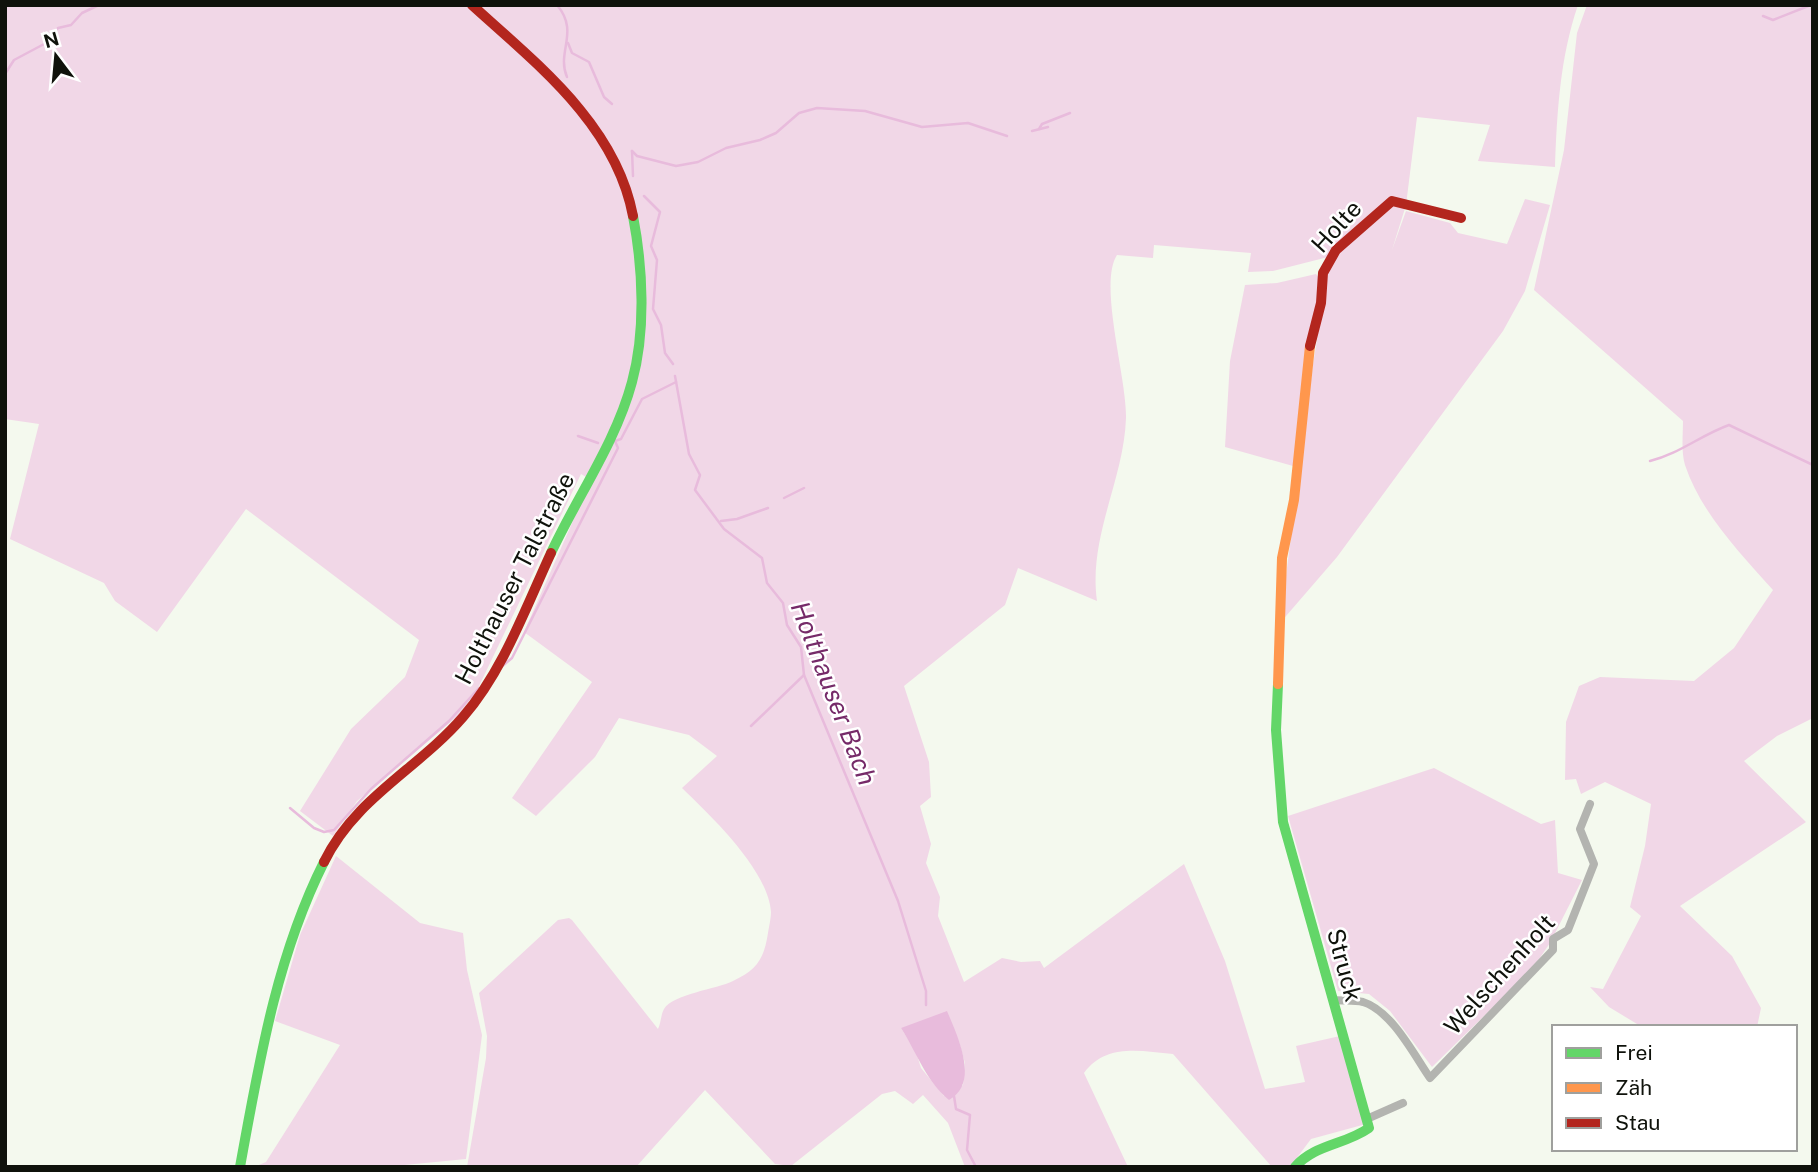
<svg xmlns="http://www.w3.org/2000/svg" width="1818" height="1172" viewBox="0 0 1818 1172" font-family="'Public Sans',sans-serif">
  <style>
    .green { fill: #f1d7e7; fill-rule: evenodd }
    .water { fill: #e8bbdc }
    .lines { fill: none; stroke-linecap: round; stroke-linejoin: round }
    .stream { stroke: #e8bbdc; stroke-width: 2.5 }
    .street { stroke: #b3b4b0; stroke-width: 8 }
    .fast { stroke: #63d668; stroke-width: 10 }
    .slow { stroke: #ff974d; stroke-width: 10 }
    .jam { stroke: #b3261e; stroke-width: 10 }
    .labels { text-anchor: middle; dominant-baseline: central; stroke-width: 5; stroke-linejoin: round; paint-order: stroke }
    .street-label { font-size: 24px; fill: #0f120b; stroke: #fff }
    .water-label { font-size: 26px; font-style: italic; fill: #762a69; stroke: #fff }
  </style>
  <rect width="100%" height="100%" fill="#f4f9ee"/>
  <!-- green -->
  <g class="green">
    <path d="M 5,5 L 1578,5 C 1560,57 1557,113 1555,167 L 1478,161 L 1490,125 L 1417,117 L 1406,205 L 1392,250 L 1406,211 L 1450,223 L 1458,233 L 1507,244 L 1525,199 L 1550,205 L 1525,291 L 1503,331 L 1337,557 L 1280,623 L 1313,364 L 1330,262 L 1340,254 L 1273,271 L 1248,272 L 1251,253 L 1154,245 L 1153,258 L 1117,255 C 1098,284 1127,378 1126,418 C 1124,480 1088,537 1097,601 L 1018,568 L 1005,605 L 904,686 L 929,762 L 931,797 L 920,806 L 931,844 L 926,863 L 940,897 L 938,916 L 964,982 L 1002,958 L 1021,962 L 1040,961 L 1044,968 L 1184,864 L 1225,961 L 1265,1089 L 1305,1082 L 1296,1046 L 1340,1036 L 1366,1124 L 1311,1139 L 1290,1167 L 1272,1167 L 1173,1054 C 1140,1051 1106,1043 1084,1073 L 1128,1167 L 965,1167 L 948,1123 L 923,1095 L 913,1104 L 895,1091 L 882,1094 L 791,1166 L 775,1164 L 705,1090 L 636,1167 L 467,1167 L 486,1058 L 487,1036 L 479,993 L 558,920 L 569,918 L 572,920 L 658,1029 C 661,1023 661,1014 664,1009 C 673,994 717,989 733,981 C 757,970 764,959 768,933 C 769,927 771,918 771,912 C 768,870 711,816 682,788 L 717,756 L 689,735 L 619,718 L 595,757 L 536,816 L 512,798 L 592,682 L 524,632 L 591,480 L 581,474 L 479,686 L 459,715 L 357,801 L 333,836 L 300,811 L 351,729 L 405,677 L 419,640 L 246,509 L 157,632 L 115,601 L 104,583 L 10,539 L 39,424 L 5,419 ZM 901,1028 L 959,1042 L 965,1063 L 963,1085 L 944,1096 L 921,1068 L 916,1052 Z"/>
    <path d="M 1587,5 L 1813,5 L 1813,718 L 1777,736 L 1744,761 L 1806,822 L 1680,906 L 1732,956 L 1761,1008 L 1757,1027 L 1642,1027 L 1609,1007 L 1590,987 L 1603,989 L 1641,916 L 1630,907 L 1645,846 L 1651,804 L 1605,782 L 1581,794 L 1576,779 L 1565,780 L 1566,722 L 1579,686 L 1600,677 L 1694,681 L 1734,648 L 1773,590 C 1740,553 1701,513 1685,465 C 1681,452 1683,434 1683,421 L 1534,290 L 1564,150 L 1577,33 Z"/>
    <path d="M 1316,274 L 1320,279 L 1293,466 L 1225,447 L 1230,361 L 1245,285 L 1277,283 Z"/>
    <path d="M 1434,768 L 1541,824 L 1555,820 L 1558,873 L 1582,880 L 1550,943 L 1533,968 L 1432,1067 L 1390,1011 L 1369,994 L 1338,991 L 1288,816 Z"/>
    <path d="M 336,856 L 420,923 L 463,933 L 467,970 L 482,1035 L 466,1159 L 384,1167 L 254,1167 L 266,1162 L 340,1045 L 275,1021 L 300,935 Z"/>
  </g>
  <!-- water -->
  <path class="water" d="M 947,1011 C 958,1037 980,1083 949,1100 C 926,1081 917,1053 901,1028 Z"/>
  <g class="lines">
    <!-- stream -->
    <g class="stream">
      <path d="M 557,5 C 580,32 556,52 567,77"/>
      <path d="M 1763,16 L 1773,20 L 1811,5"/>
      <path d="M 568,43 L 572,53 L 589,62 L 604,97 L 612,104"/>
      <path d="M 5,74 L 14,60 L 46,43 L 58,28 L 71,25 L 82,13 L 99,5"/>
      <path d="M 1039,129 L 1042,124 L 1070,113"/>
      <path d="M 1032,131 L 1048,127"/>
      <path d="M 632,151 L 637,156 L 676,166 L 698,162 L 726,148 L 760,140 L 776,133 L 799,113 L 817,108 L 865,111 L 922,127 L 968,123 L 1007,136"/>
      <path d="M 632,151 L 633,176"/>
      <path d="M 644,196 L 660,212 L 651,246 L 657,260 L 653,309 L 661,325 L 665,353 L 673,364"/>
      <path d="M 675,376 L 689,454 L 700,475 L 695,490 L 724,529 L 762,558 L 767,583 L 783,603 L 787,625 L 801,647 L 804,675 L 898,901 L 926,991 L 926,1005"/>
      <path d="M 578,436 L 598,443"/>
      <path d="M 1650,461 C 1679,454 1701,435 1729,425 L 1813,465"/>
      <path d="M 784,498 L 804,488"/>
      <path d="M 721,521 L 737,519 L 768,508"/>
      <path d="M 499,669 L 512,658 L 618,448 L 615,441 L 621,439 L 642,399 L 676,382"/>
      <path d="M 751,726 L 804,675"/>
      <path d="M 290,808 L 314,828 L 324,832 L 334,830 L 371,789 L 449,721 L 479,688"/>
      <path d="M 954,1096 L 956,1109 L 970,1115 L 967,1150 L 976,1167"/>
    </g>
    <!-- street -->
    <g class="street">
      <path d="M 1335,1000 C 1343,1001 1354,1000 1363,1002 C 1392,1011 1414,1055 1430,1078 L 1553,950 L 1553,939 L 1568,930 L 1594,864 L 1580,829 L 1590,804"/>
      <path d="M 1369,1118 L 1403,1103"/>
    </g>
    <!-- fast -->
    <g class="fast">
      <path d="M 551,553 C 577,497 616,442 632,382 C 646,331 643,268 633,216"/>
      <path d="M 1278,684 L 1276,730 L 1283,822 L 1369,1128 C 1345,1145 1315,1144 1295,1167"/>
      <path d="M 240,1167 C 259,1063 276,958 324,862"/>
    </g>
    <!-- slow -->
    <path class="slow" d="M 1278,684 L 1282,558 L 1294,500 L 1310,346"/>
    <!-- jam -->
    <g class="jam">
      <path d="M 472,5 C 537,64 616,125 633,216"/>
      <path d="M 1310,346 L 1321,303 L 1323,273 L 1336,250 L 1392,201 L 1461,218"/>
      <path d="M 324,862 C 355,798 418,769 463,717 C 503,671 526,607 551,553"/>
    </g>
  </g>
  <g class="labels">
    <!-- street labels -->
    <g class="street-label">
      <text transform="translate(1336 226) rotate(-48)">Holte</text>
      <text transform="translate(514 578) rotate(-63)">Holthauser Talstraße</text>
      <text transform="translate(1345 965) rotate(75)">Struck</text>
      <text transform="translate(1499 974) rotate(-48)">Welschenholt</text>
    </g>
    <!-- water labels -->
    <g class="water-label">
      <text transform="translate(834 693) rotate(69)">Holthauser Bach</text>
    </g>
  </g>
  <!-- border -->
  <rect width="1818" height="1172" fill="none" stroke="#0f120b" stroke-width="14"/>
  <!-- legend -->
  <rect x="1552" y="1025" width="245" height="126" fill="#ffffff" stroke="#9fa09d" stroke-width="2"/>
  <rect x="1566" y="1048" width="35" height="10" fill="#63d668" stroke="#9fa09d" stroke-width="2"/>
  <text x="1615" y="1060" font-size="21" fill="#0f120b">Frei</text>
  <rect x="1566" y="1083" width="35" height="10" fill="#ff974d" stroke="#9fa09d" stroke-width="2"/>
  <text x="1615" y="1095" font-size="21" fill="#0f120b">Zäh</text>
  <rect x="1566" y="1118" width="35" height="10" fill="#b3261e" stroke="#9fa09d" stroke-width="2"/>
  <text x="1615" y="1130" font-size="21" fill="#0f120b">Stau</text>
  <!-- north arrow -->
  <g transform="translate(56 56) rotate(344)" stroke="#ffffff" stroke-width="5" paint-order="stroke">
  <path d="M0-5L12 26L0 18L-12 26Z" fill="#0f120b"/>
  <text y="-10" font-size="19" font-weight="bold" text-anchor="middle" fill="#0f120b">N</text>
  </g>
</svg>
